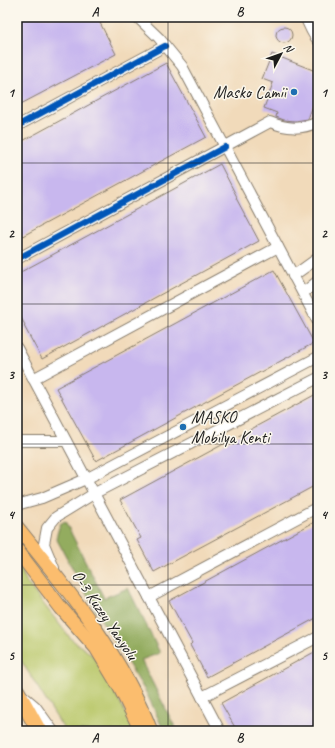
<svg xmlns="http://www.w3.org/2000/svg" width="335" height="748" viewBox="0 0 335 748" font-family="Caveat,sans-serif">
  <style>
    .green { fill: #bac86a; stroke: #6b7243 }
    .forest { fill: #93ac5e; stroke: #58643d }
    .building { fill: #c8b7ee }
    .lines { fill: none; stroke-linecap: round; stroke-linejoin: round }
    .minor-casing { stroke: #867b6b; stroke-width: 12 }
    .major-casing { stroke: #867b6b; stroke-width: 15 }
    .highway-casing { stroke: #867b6b; stroke-width: 17 }
    .minor { stroke: #fff; stroke-width: 10 }
    .major { stroke: #fbbd6e; stroke-width: 13 }
    .highway { stroke: #fbbd6e; stroke-width: 15 }
    .cycleway-casing { stroke: #fbf7ec; stroke-width: 8 }
    .cycleway { stroke: #0057b8; stroke-width: 6 }
    .grid { fill: none; stroke: #1c1c1c; stroke-width: 1; stroke-opacity: 0.55 }
    .poi-dot { fill: #1f6fb2; stroke: #fbf7ec; stroke-width: 1.5 }
    .labels { text-anchor: middle; dominant-baseline: central; stroke-width: 3; stroke-linejoin: round; paint-order: stroke }
    .poi-label { font-size: 17px; fill: #1c1c1c; stroke: #fbf7ec; text-anchor: end }
    .street-label { font-size: 17px; fill: #1c1c1c; stroke: #fbf7ec }
    .neatline { fill: none; stroke: #1c1c1c; stroke-width: 1.5 }
    .grid-label { font-size: 13px; text-anchor: middle; font-weight: bold; fill: #1c1c1c }
  </style>
  <rect width="100%" height="100%" fill="#fbf7ec"/>
  <filter id="ink" filterUnits="userSpaceOnUse"><feTurbulence type="fractalNoise" baseFrequency=".025" numOctaves="2"/><feDisplacementMap in="SourceGraphic" scale="8" xChannelSelector="R" yChannelSelector="G"/><feConvolveMatrix kernelMatrix="1 2 1 2 8 2 1 2 1" color-interpolation-filters="sRGB"/></filter>
  <filter id="wash" filterUnits="userSpaceOnUse"><feTurbulence type="fractalNoise" baseFrequency=".012" numOctaves="4" result="noise"/><feDisplacementMap in="SourceGraphic" scale="16" xChannelSelector="R" yChannelSelector="G"/><feGaussianBlur stdDeviation="0.9" result="paint"/><feColorMatrix in="noise" values="0 0 0 0 0 0 0 0 0 0 0 0 0 0 0 0 0 1.4 0 .05"/><feComposite in="paint" operator="in"/></filter>
  <g filter="url(#wash)">
    <rect width="100%" height="100%" fill="#f1daba"/>
    <!-- green -->
    <path class="green" d="M 17,560 L 27,583 L 71,639 L 91,654 L 100,664 L 135,731 L 65,731 L 17,654 Z"/>
    <!-- forest -->
    <path class="forest" d="M 65,521 L 104,598 L 128,588 L 160,653 L 141,660 L 177,731 L 164,731 L 147,694 L 98,615 L 56,538 L 60,524 Z"/>
    <g id="blocks">
      <!-- building -->
      <g class="building">
        <path d="M 17,17 L 97,17 L 116,54 L 17,106 Z"/>
        <circle cx="284" cy="35" r="8"/>
        <path d="M 272,54 L 318,72 L 318,101 L 315,100 L 308,119 L 295,121 L 284,120 L 276,117 L 277,113 L 264,108 L 273,83 L 262,79 Z"/>
        <path d="M 166,63 L 206,137 L 17,239 L 17,144 Z"/>
        <path d="M 220,164 L 237,197 L 236,198 L 259,241 L 42,359 L 24,326 L 25,325 L 17,310 L 17,274 Z"/>
        <path d="M 274,270 L 314,343 L 96,461 L 56,388 Z"/>
        <path d="M 318,393 L 318,484 L 154,572 L 137,540 L 141,538 L 120,500 Z"/>
        <path d="M 318,520 L 318,617 L 207,677 L 190,645 L 192,643 L 169,601 Z"/>
        <path d="M 318,650 L 318,731 L 237,731 L 221,703 Z"/>
      </g>
    </g>
  </g>
  <g filter="url(#ink)">
    <use href="#blocks" fill-opacity="0" stroke="#867b6b" stroke-width="1"/>
    <g class="lines">
      <defs>
        <g id="minor">
          <path d="M 137,17 L 159,38 L 182,66 L 318,322"/>
          <path d="M 305,17 C 310,26 311,33 318,40"/>
          <path d="M 17,126 L 165,46"/>
          <path d="M 17,259 L 270,122 C 287,129 301,130 318,122"/>
          <path d="M 293,276 L 318,258"/>
          <path d="M 303,293 L 318,281"/>
          <path d="M 17,348 L 220,731"/>
          <path d="M 33,379 L 278,247"/>
          <path d="M 17,441 L 66,441"/>
          <path d="M 17,503 L 20,504 L 42,498 L 86,479 L 318,357"/>
          <path d="M 54,568 L 44,544 L 47,528 L 56,517 L 95,493 L 318,378"/>
          <path d="M 149,597 L 318,507"/>
          <path d="M 23,696 L 35,706 L 53,731"/>
          <path d="M 202,697 L 318,637"/>
        </g>
        <g id="major">
          <path d="M 17,527 C 68,590 122,655 151,731"/>
          <path d="M 17,550 L 61,608 L 96,648 L 120,688 L 141,731"/>
        </g>
        <path id="highway" d="M 17,691 L 39,731"/>
      </defs>
      <!-- minor casing -->
      <use href="#minor" class="minor-casing"/>
      <!-- major casing -->
      <use href="#major" class="major-casing"/>
      <!-- highway casing -->
      <use href="#highway" class="highway-casing"/>
      <!-- minor -->
      <use href="#minor" class="minor"/>
      <!-- major -->
      <use href="#major" class="major"/>
      <!-- highway -->
      <use href="#highway" class="highway"/>
      <defs>
        <g id="cycleway">
          <path d="M 17,126 L 165,46"/>
          <path d="M 17,259 L 225,147"/>
        </g>
      </defs>
      <!-- cycleway casing -->
      <use href="#cycleway" class="cycleway-casing"/>
      <!-- cycleway -->
      <use href="#cycleway" class="cycleway"/>
    </g>
  </g>
  <!-- grid -->
  <path class="grid" d="M 168,17 L 168,731M 17,163 L 318,163M 17,304 L 318,304M 17,444 L 318,444M 17,585 L 318,585"/>
  <!-- markers -->
  <g class="poi-dot">
    <circle cx="294" cy="92" r="4"/>
    <circle cx="183" cy="427" r="4"/>
  </g>
  <g class="labels">
    <!-- poi labels -->
    <g class="poi-label">
      <text x="286" y="92">Masko Camii</text>
      <text x="191" y="417" text-anchor="start">MASKO<tspan x="191" dy="20">Mobilya Kenti</tspan></text>
    </g>
    <!-- street labels -->
    <g class="street-label">
      <text transform="translate(105 615) rotate(56)">O-3 Kuzey Yanyolu</text>
    </g>
  </g>
  <!-- margin -->
  <rect width="335" height="748" fill="none" stroke="#fbf7ec" stroke-width="44"/>
  <!-- north arrow -->
  <g transform="translate(281 54) rotate(49)" stroke="#fbf7ec" stroke-width="3" paint-order="stroke">
  <path d="M0-3L7 15L0 10L-7 15Z" fill="#1c1c1c"/>
  <text y="-6" font-size="11" font-weight="bold" text-anchor="middle" fill="#1c1c1c">N</text>
  </g>
  <rect x="22" y="22" width="291" height="704" class="neatline"/>
  <g class="grid-label">
    <text x="95" y="16">A</text>
    <text x="240" y="16">B</text>
    <text x="11" y="97">1</text>
    <text x="324" y="97">1</text>
    <text x="11" y="238">2</text>
    <text x="324" y="238">2</text>
    <text x="11" y="379">3</text>
    <text x="324" y="379">3</text>
    <text x="11" y="519">4</text>
    <text x="324" y="519">4</text>
    <text x="11" y="660">5</text>
    <text x="324" y="660">5</text>
    <text x="95" y="742">A</text>
    <text x="240" y="742">B</text>
  </g>
</svg>
